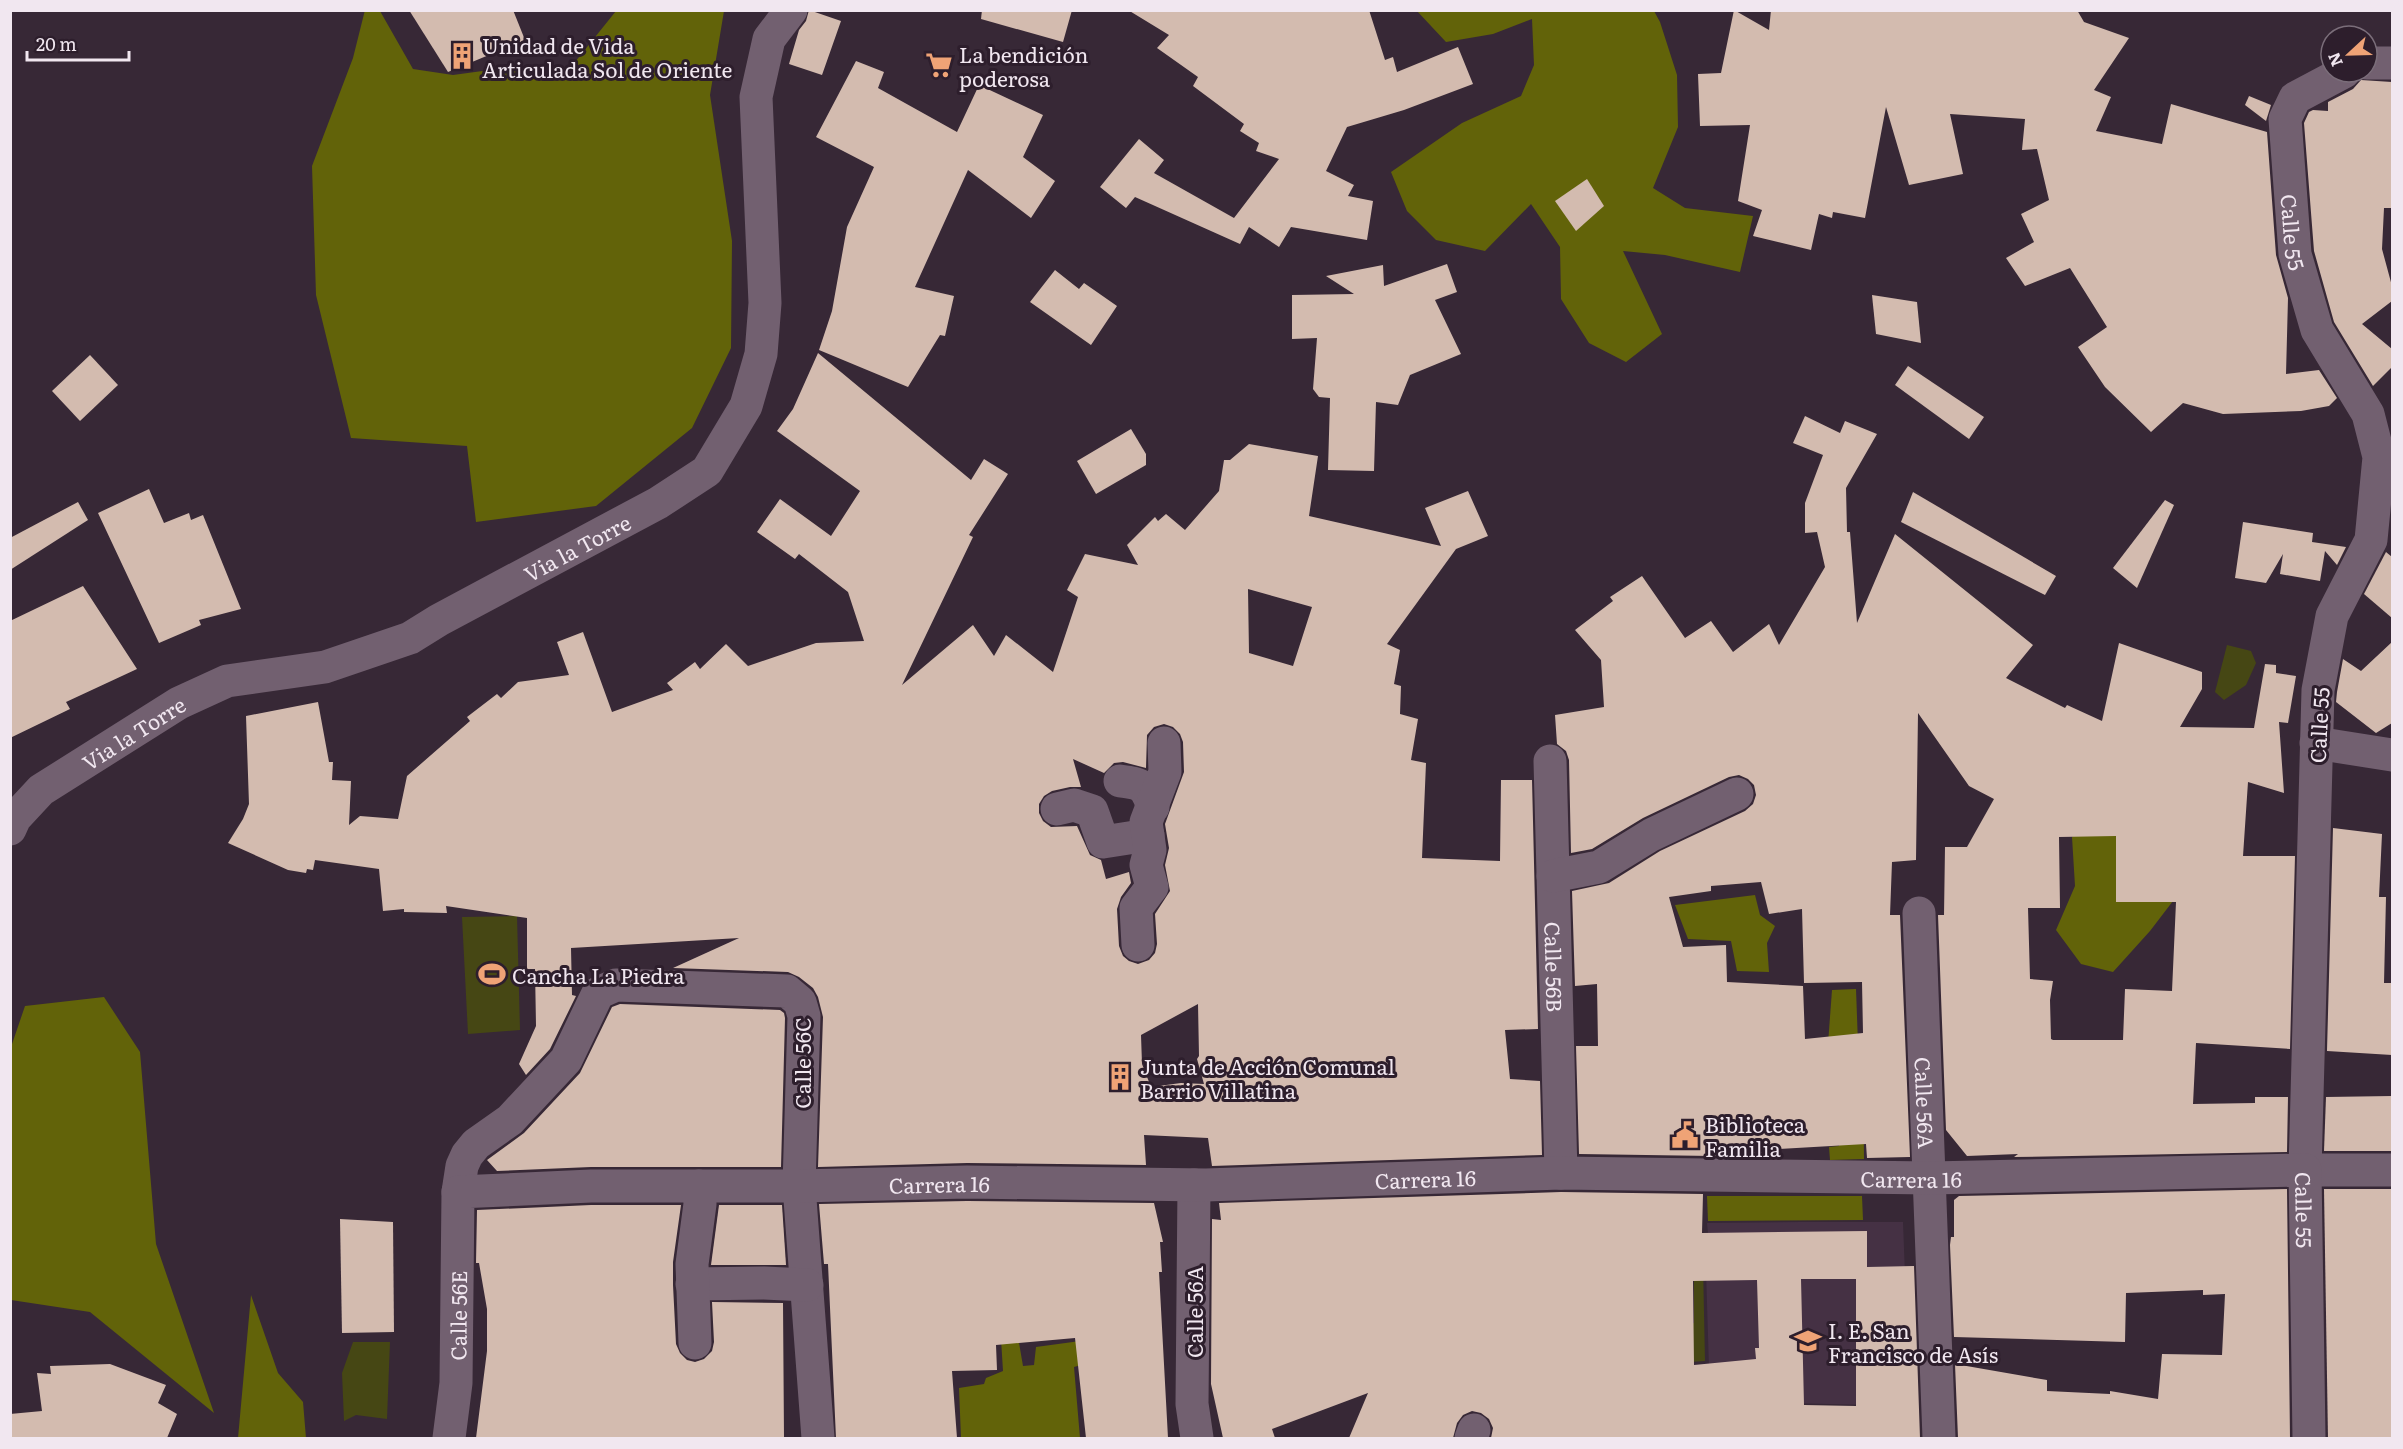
<svg xmlns="http://www.w3.org/2000/svg" width="2403" height="1449" viewBox="0 0 2403 1449" font-family="Literata,serif">
  <style>
    .built { fill: #453144 }
    .green { fill: #464714 }
    .forest { fill: #626309 }
    .building { fill: #d3bbaf; fill-rule: evenodd }
    .lines { fill: none; stroke-linecap: round; stroke-linejoin: round }
    .street { stroke: #726070; stroke-width: 33 }
    .secondary { stroke: #726070; stroke-width: 33 }
    .labels { text-anchor: middle; dominant-baseline: central; stroke-width: 6; stroke-linejoin: round; paint-order: stroke }
    .poi-label { font-size: 21px; fill: #f1e7f0; stroke: #2d1e2c; text-anchor: start }
    .street-label { font-size: 21px; fill: #f1e7f0; stroke: #2d1e2c }
  </style>
  <rect width="100%" height="100%" fill="#372836"/>
  <!-- built -->
  <path class="built" d="M 1801,1222 L 1903,1222 L 1910,1406 L 1710,1401 L 1705,1237 L 1708,1233 L 1707,1223 Z"/>
  <!-- green -->
  <g class="green">
    <path d="M 2227,645 L 2251,651 L 2256,663 L 2246,685 L 2224,700 L 2215,692 Z"/>
    <path d="M 517,916 L 520,1030 L 468,1034 L 462,917 Z"/>
    <path d="M 1694,1263 L 1703,1264 L 1705,1361 L 1674,1363 L 1665,1324 L 1694,1323 Z"/>
    <path d="M 353,1342 L 390,1342 L 387,1419 L 356,1415 L 344,1421 L 342,1373 Z"/>
  </g>
  <!-- forest -->
  <g class="forest">
    <path d="M 365,10 L 380,11 L 413,69 L 453,75 L 497,69 L 571,67 L 616,11 L 724,11 L 710,95 L 732,241 L 731,348 L 692,428 L 596,506 L 476,522 L 467,446 L 351,438 L 316,295 L 312,166 L 353,58 Z"/>
    <path d="M 1417,11 L 1654,11 L 1660,22 L 1677,75 L 1678,127 L 1653,188 L 1685,208 L 1753,216 L 1740,272 L 1665,255 L 1623,251 L 1662,334 L 1626,362 L 1589,343 L 1561,299 L 1560,247 L 1531,204 L 1485,251 L 1436,240 L 1407,211 L 1391,172 L 1462,123 L 1521,96 L 1534,65 L 1532,19 L 1493,34 L 1446,42 Z"/>
    <path d="M 2100,820 L 2186,884 L 2150,931 L 2113,972 L 2081,964 L 2056,930 L 2075,886 L 2072,837 Z"/>
    <path d="M 1755,895 L 1760,915 L 1775,926 L 1767,943 L 1769,972 L 1737,971 L 1731,941 L 1688,939 L 1675,905 Z"/>
    <path d="M 1856,989 L 1858,1044 L 1828,1044 L 1832,990 Z"/>
    <path d="M 104,997 L 140,1052 L 156,1244 L 214,1413 L 90,1312 L 11,1300 L 10,1050 L 25,1006 Z"/>
    <path d="M 1863,1077 L 1864,1159 L 1830,1160 L 1829,1147 L 1839,1146 L 1839,1136 Z"/>
    <path d="M 1862,1196 L 1863,1220 L 1708,1221 L 1707,1196 Z"/>
    <path d="M 998,1291 L 1014,1314 L 1023,1366 L 1034,1365 L 1036,1347 L 1080,1341 L 1092,1362 L 1074,1367 L 1080,1438 L 961,1438 L 959,1388 L 984,1384 L 986,1378 L 1003,1371 Z"/>
    <path d="M 251,1295 L 278,1373 L 303,1402 L 306,1438 L 238,1438 Z"/>
  </g>
  <!-- building -->
  <g class="building">
    <path d="M 409,10 L 513,10 L 525,40 L 448,72 Z"/>
    <path d="M 809,10 L 841,21 L 822,75 L 789,64 L 799,30 L 806,21 Z"/>
    <path d="M 982,10 L 1072,10 L 1063,42 L 981,19 Z"/>
    <path d="M 1128,10 L 1369,10 L 1385,60 L 1393,57 L 1397,72 L 1458,47 L 1473,84 L 1404,110 L 1347,127 L 1326,171 L 1354,185 L 1348,196 L 1373,201 L 1367,240 L 1291,227 L 1279,247 L 1249,227 L 1240,244 L 1135,197 L 1126,208 L 1100,187 L 1139,139 L 1164,160 L 1154,173 L 1234,218 L 1279,159 L 1256,151 L 1259,143 L 1240,131 L 1244,124 L 1193,86 L 1198,77 L 1157,48 L 1169,35 Z"/>
    <path d="M 1734,10 L 1769,30 L 1771,10 L 2077,10 L 2084,22 L 2129,38 L 2094,90 L 2111,97 L 2096,131 L 2162,144 L 2171,104 L 2267,132 L 2276,255 L 2288,298 L 2286,374 L 2319,370 L 2337,398 L 2329,406 L 2301,411 L 2223,414 L 2183,403 L 2151,432 L 2105,387 L 2078,347 L 2107,327 L 2070,268 L 2025,286 L 2006,258 L 2034,242 L 2021,214 L 2049,200 L 2037,149 L 2022,150 L 2025,119 L 1950,114 L 1963,174 L 1909,185 L 1886,107 L 1865,218 L 1833,212 L 1832,218 L 1819,214 L 1811,250 L 1753,236 L 1762,210 L 1738,201 L 1750,125 L 1700,126 L 1698,74 L 1721,73 Z"/>
    <path d="M 856,61 L 884,72 L 878,88 L 957,132 L 979,85 L 1043,115 L 1023,157 L 1055,181 L 1031,218 L 968,170 L 915,287 L 954,296 L 945,336 L 940,335 L 908,387 L 819,350 L 832,311 L 847,227 L 874,167 L 816,137 Z"/>
    <path d="M 2361,80 L 2392,82 L 2392,208 L 2384,208 L 2382,249 L 2392,286 L 2392,301 L 2362,324 L 2392,349 L 2392,367 L 2373,386 L 2334,322 L 2314,251 L 2304,123 L 2309,112 L 2313,110 L 2328,111 L 2328,102 L 2353,89 Z"/>
    <path d="M 2249,96 L 2271,105 L 2266,121 L 2245,105 Z"/>
    <path d="M 1587,179 L 1604,206 L 1576,231 L 1555,201 Z"/>
    <path d="M 1447,264 L 1457,292 L 1435,300 L 1461,354 L 1410,375 L 1398,405 L 1376,402 L 1374,471 L 1328,470 L 1330,398 L 1319,397 L 1313,389 L 1317,338 L 1292,339 L 1292,295 L 1354,294 L 1326,276 L 1383,265 L 1384,286 Z"/>
    <path d="M 1055,270 L 1079,289 L 1084,283 L 1117,306 L 1091,345 L 1030,302 Z"/>
    <path d="M 1872,295 L 1917,302 L 1921,343 L 1876,334 Z"/>
    <path d="M 818,353 L 971,480 L 984,459 L 1008,474 L 969,535 L 973,537 L 902,685 L 973,625 L 994,656 L 1006,635 L 1053,672 L 1078,597 L 1067,590 L 1085,554 L 1138,565 L 1127,545 L 1155,517 L 1158,521 L 1166,514 L 1185,530 L 1219,491 L 1224,460 L 1230,460 L 1249,444 L 1318,456 L 1309,516 L 1441,546 L 1425,508 L 1468,491 L 1488,536 L 1456,549 L 1387,644 L 1400,650 L 1394,684 L 1401,686 L 1400,714 L 1418,719 L 1411,760 L 1426,763 L 1422,858 L 1500,861 L 1501,780 L 1532,780 L 1538,1029 L 1505,1030 L 1510,1079 L 1540,1081 L 1542,1155 L 1212,1166 L 1208,1138 L 1144,1135 L 1146,1165 L 967,1163 L 818,1167 L 823,1017 L 818,997 L 813,988 L 799,977 L 788,972 L 673,968 L 739,938 L 571,948 L 572,995 L 576,996 L 550,1049 L 526,1075 L 519,1064 L 536,1026 L 535,969 L 527,969 L 527,918 L 446,906 L 447,913 L 404,912 L 404,909 L 383,911 L 379,869 L 315,860 L 313,870 L 307,869 L 306,873 L 288,870 L 228,843 L 243,819 L 249,804 L 246,716 L 318,702 L 329,762 L 333,762 L 332,780 L 351,781 L 349,825 L 360,816 L 398,819 L 407,776 L 470,721 L 467,717 L 497,694 L 501,698 L 518,682 L 569,675 L 557,642 L 583,632 L 612,712 L 673,690 L 667,683 L 695,662 L 700,669 L 726,644 L 748,666 L 816,643 L 864,641 L 848,592 L 799,554 L 795,559 L 757,532 L 780,499 L 831,536 L 860,491 L 777,431 L 793,409 ZM 1248,589 L 1312,607 L 1293,666 L 1249,653 ZM 1164,724 L 1173,727 L 1180,734 L 1183,742 L 1184,772 L 1165,824 L 1169,848 L 1165,865 L 1170,891 L 1155,914 L 1157,944 L 1155,953 L 1149,960 L 1138,964 L 1129,961 L 1123,956 L 1119,946 L 1117,909 L 1121,897 L 1131,883 L 1129,872 L 1106,879 L 1101,860 L 1090,855 L 1077,826 L 1051,827 L 1043,821 L 1039,813 L 1039,804 L 1044,796 L 1052,791 L 1070,787 L 1081,787 L 1073,759 L 1104,773 L 1114,763 L 1123,762 L 1146,768 L 1147,735 L 1154,727 ZM 1198,1004 L 1199,1056 L 1197,1059 L 1204,1084 L 1181,1083 L 1151,1087 L 1142,1064 L 1141,1035 Z"/>
    <path d="M 90,355 L 118,385 L 80,421 L 52,391 Z"/>
    <path d="M 1908,366 L 1984,417 L 1969,439 L 1895,385 Z"/>
    <path d="M 1805,416 L 1840,433 L 1845,421 L 1877,434 L 1846,488 L 1847,532 L 1850,532 L 1857,623 L 1895,534 L 2033,645 L 2006,678 L 2065,708 L 2067,705 L 2102,721 L 2119,643 L 2202,672 L 2202,689 L 2180,727 L 2254,728 L 2265,664 L 2276,665 L 2276,673 L 2296,676 L 2288,723 L 2279,722 L 2284,793 L 2248,782 L 2243,856 L 2295,856 L 2290,1049 L 2196,1043 L 2193,1104 L 2255,1103 L 2255,1097 L 2288,1097 L 2287,1152 L 2014,1157 L 2018,1154 L 1967,1156 L 1946,1130 L 1938,915 L 1944,915 L 1945,847 L 1967,847 L 1994,799 L 1969,786 L 1918,713 L 1916,860 L 1892,862 L 1890,915 L 1900,915 L 1910,1157 L 1867,1158 L 1866,1144 L 1779,1149 L 1779,1157 L 1579,1154 L 1576,1046 L 1598,1046 L 1597,984 L 1575,986 L 1572,891 L 1609,883 L 1660,851 L 1745,811 L 1753,804 L 1756,795 L 1754,785 L 1748,779 L 1739,775 L 1729,777 L 1643,818 L 1592,849 L 1571,853 L 1569,760 L 1566,751 L 1557,744 L 1555,715 L 1604,707 L 1601,660 L 1575,630 L 1613,601 L 1610,597 L 1642,576 L 1685,638 L 1711,621 L 1733,652 L 1769,624 L 1779,645 L 1825,567 L 1817,532 L 1805,533 L 1805,503 L 1823,455 L 1793,443 ZM 2116,836 L 2116,902 L 2176,902 L 2172,991 L 2125,989 L 2123,1040 L 2053,1040 L 2051,1039 L 2050,1000 L 2053,981 L 2030,979 L 2028,908 L 2060,908 L 2059,837 ZM 1761,882 L 1769,914 L 1802,909 L 1804,983 L 1862,982 L 1863,1033 L 1805,1039 L 1803,986 L 1727,982 L 1726,945 L 1683,947 L 1669,897 L 1711,891 L 1711,886 Z"/>
    <path d="M 1131,429 L 1146,454 L 1146,465 L 1096,494 L 1077,461 Z"/>
    <path d="M 149,489 L 164,523 L 189,513 L 191,520 L 203,515 L 241,609 L 199,620 L 201,625 L 159,643 L 98,513 Z"/>
    <path d="M 1913,492 L 2056,576 L 2045,595 L 1901,522 Z"/>
    <path d="M 2165,500 L 2174,505 L 2137,588 L 2113,568 Z"/>
    <path d="M 78,502 L 88,520 L 10,570 L 10,538 Z"/>
    <path d="M 2243,522 L 2313,533 L 2312,542 L 2346,547 L 2337,565 L 2325,551 L 2320,581 L 2280,574 L 2283,554 L 2266,583 L 2235,578 Z"/>
    <path d="M 2386,552 L 2392,557 L 2392,618 L 2364,594 Z"/>
    <path d="M 83,586 L 137,669 L 66,702 L 70,709 L 10,738 L 10,621 Z"/>
    <path d="M 2392,642 L 2392,723 L 2376,733 L 2336,702 L 2337,692 L 2343,659 L 2361,671 Z"/>
    <path d="M 2333,828 L 2382,834 L 2379,897 L 2386,897 L 2384,983 L 2392,983 L 2392,1055 L 2327,1051 Z"/>
    <path d="M 620,1004 L 780,1010 L 784,1013 L 785,1018 L 781,1167 L 591,1167 L 497,1171 L 487,1160 L 524,1133 L 580,1073 L 612,1007 Z"/>
    <path d="M 2392,1096 L 2392,1151 L 2324,1151 L 2326,1097 Z"/>
    <path d="M 2287,1189 L 2290,1438 L 1958,1438 L 1955,1364 L 2047,1380 L 2047,1391 L 2110,1394 L 2110,1391 L 2158,1399 L 2162,1354 L 2222,1355 L 2225,1294 L 2203,1295 L 2203,1290 L 2126,1293 L 2125,1342 L 1954,1337 L 1950,1245 L 1951,1237 L 1954,1237 L 1954,1200 L 1959,1196 Z"/>
    <path d="M 2324,1189 L 2392,1189 L 2391,1438 L 2328,1438 Z"/>
    <path d="M 1561,1192 L 1703,1194 L 1702,1233 L 1867,1231 L 1867,1267 L 1914,1266 L 1920,1438 L 1491,1438 L 1493,1428 L 1489,1419 L 1481,1413 L 1472,1411 L 1463,1415 L 1457,1423 L 1453,1438 L 1349,1438 L 1368,1393 L 1272,1429 L 1275,1438 L 1223,1438 L 1211,1384 L 1212,1219 L 1221,1220 L 1219,1203 ZM 1801,1279 L 1856,1279 L 1856,1406 L 1804,1405 ZM 1757,1280 L 1759,1348 L 1755,1348 L 1756,1359 L 1694,1365 L 1693,1281 Z"/>
    <path d="M 967,1201 L 1154,1203 L 1163,1242 L 1160,1242 L 1162,1272 L 1159,1272 L 1168,1438 L 1086,1438 L 1075,1338 L 996,1345 L 997,1370 L 952,1371 L 957,1438 L 836,1438 L 828,1264 L 824,1264 L 819,1204 Z"/>
    <path d="M 591,1205 L 681,1205 L 673,1262 L 673,1285 L 676,1344 L 680,1353 L 687,1360 L 695,1362 L 704,1359 L 712,1351 L 714,1342 L 712,1302 L 783,1303 L 784,1438 L 476,1438 L 487,1351 L 487,1309 L 479,1263 L 476,1263 L 477,1210 Z"/>
    <path d="M 719,1205 L 782,1205 L 786,1265 L 711,1265 Z"/>
    <path d="M 340,1219 L 393,1222 L 394,1332 L 342,1333 Z"/>
    <path d="M 110,1364 L 166,1385 L 158,1403 L 177,1414 L 167,1438 L 10,1438 L 10,1414 L 42,1411 L 37,1373 L 51,1374 L 50,1366 Z"/>
  </g>
  <g class="lines">
    <!-- street -->
    <g class="street">
      <path d="M 2367,63 L 2392,63"/>
      <path id="s1" d="M 2344,72 L 2295,98 L 2285,119 L 2295,254 L 2317,330 L 2368,414 L 2379,457 L 2371,540 L 2332,616 L 2318,690 L 2305,1170 L 2392,1170"/>
      <path d="M 2316,743 L 2392,755"/>
      <path id="s2" d="M 1550,761 L 1561,1173"/>
      <path d="M 1120,781 C 1143,784 1145,785 1153,807"/>
      <path d="M 1057,809 L 1074,805 L 1092,811 L 1103,842 L 1148,835"/>
      <path id="s3" d="M 10,829 L 15,818 L 41,790 L 179,703 L 227,681 L 325,667 L 410,638 L 439,620 L 658,503 L 707,471 L 746,406 L 761,354 L 765,303 L 756,97 L 769,39 L 791,10"/>
      <path d="M 1553,876 L 1599,867 L 1651,835 L 1737,794"/>
      <path id="s4" d="M 1919,913 L 1939,1438"/>
      <path d="M 1138,945 L 1136,908 L 1152,887 L 1146,865 L 1150,850 L 1146,822 L 1165,772 L 1164,743"/>
      <path d="M 1194,1185 L 1192,1404 L 1197,1438"/>
      <path d="M 458,1192 L 462,1166 L 467,1155 L 476,1144 L 510,1120 L 566,1060 L 598,993 L 616,985 L 787,991 L 800,1002 L 804,1016 L 799,1186 L 818,1438"/>
      <path d="M 692,1284 L 764,1283 L 807,1285"/>
      <path d="M 695,1343 L 692,1264 L 700,1204 L 699,1186"/>
      <path d="M 1471,1438 L 1474,1430"/>
    </g>
    <!-- secondary -->
    <path class="secondary" id="s5" d="M 449,1438 L 456,1383 L 458,1192 L 591,1186 L 799,1186 L 967,1182 L 1206,1185 L 1561,1173 L 1931,1178 L 2305,1170 L 2309,1438"/>
  </g>
  <!-- icons -->
  <defs>
    <symbol id="building-bare" viewBox="-9 -9 18 18"><path d="M-4-6H4V6H1V3H-1V6H-4ZM-2.5-4.3h1.7v1.8h-1.7ZM.8-4.3h1.7v1.8H.8ZM-2.5-1h1.7V.8h-1.7ZM.8-1h1.7V.8H.8Z" fill="#efa376" stroke="#2d1e2c" stroke-width="2.5" paint-order="stroke"/></symbol>
    <symbol id="supermarket-bare" viewBox="-9 -9 18 18"><path d="M-6-5.5h2.5l.6 2H6L4.5 2H-2.5L-4.4-4H-6ZM-1.5 3.2a1.3 1.3 0 1 0 .1 0ZM3 3.2a1.3 1.3 0 1 0 .1 0Z" fill="#efa376" stroke="#2d1e2c" stroke-width="2.5" paint-order="stroke"/></symbol>
    <symbol id="stadium-bare" viewBox="-9 -9 18 18"><path d="M0-5a6.5 5 0 1 0 0 10a6.5 5 0 1 0 0-10ZM-3.5-1.8h7v3.6h-7Z" fill="#efa376" stroke="#2d1e2c" stroke-width="2.5" paint-order="stroke"/></symbol>
    <symbol id="civic-bare" viewBox="-9 -9 18 18"><path d="M-.6-6.5H3V-4.5H.6V-3L4-1V1h2V6H-6V1h2V-1L-.6-3ZM-1.2 2.5V6h2.4V2.5Z" fill="#efa376" stroke="#2d1e2c" stroke-width="2.5" paint-order="stroke"/></symbol>
    <symbol id="school-bare" viewBox="-9 -9 18 18"><path d="M0-5L7-2L0 1L-7-2ZM-4 1L0 2.5L4 1V4Q0 6-4 4Z" fill="#efa376" stroke="#2d1e2c" stroke-width="2.5" paint-order="stroke"/></symbol>
  </defs>
  <g fill-rule="evenodd">
    <use href="#building-bare" x="443" y="37" width="38" height="38"/>
    <use href="#supermarket-bare" x="920" y="46" width="38" height="38"/>
    <use href="#stadium-bare" x="473" y="955" width="38" height="38"/>
    <use href="#building-bare" x="1101" y="1058" width="38" height="38"/>
    <use href="#civic-bare" x="1666" y="1116" width="38" height="38"/>
    <use href="#school-bare" x="1789" y="1322" width="38" height="38"/>
  </g>
  <g class="labels">
    <!-- poi labels -->
    <g class="poi-label">
      <text x="482" y="44">Unidad de Vida<tspan x="482" dy="24">Articulada Sol de Oriente</tspan></text>
      <text x="959" y="53">La bendición<tspan x="959" dy="24">poderosa</tspan></text>
      <text x="512" y="974">Cancha La Piedra</text>
      <text x="1140" y="1065">Junta de Acción Comunal<tspan x="1140" dy="24">Barrio Villatina</tspan></text>
      <text x="1705" y="1123">Biblioteca<tspan x="1705" dy="24">Familia</tspan></text>
      <text x="1828" y="1329">I. E. San<tspan x="1828" dy="24">Francisco de Asís</tspan></text>
    </g>
    <!-- street labels -->
    <g class="street-label">
      <text stroke="none"><textPath href="#s1" startOffset="192">Calle 55</textPath></text>
      <text stroke="none"><textPath href="#s3" startOffset="645">Via la Torre</textPath></text>
      <text transform="translate(2318 725) rotate(-87)">Calle 55</text>
      <text stroke="none"><textPath href="#s3" startOffset="159">Via la Torre</textPath></text>
      <text stroke="none"><textPath href="#s2" startOffset="206">Calle 56B</textPath></text>
      <text transform="translate(801 1063) rotate(-90)">Calle 56C</text>
      <text stroke="none"><textPath href="#s4" startOffset="190">Calle 56A</textPath></text>
      <text stroke="none"><textPath href="#s5" startOffset="1700">Carrera 16</textPath></text>
      <text stroke="none"><textPath href="#s5" startOffset="1214">Carrera 16</textPath></text>
      <text stroke="none"><textPath href="#s5" startOffset="728">Carrera 16</textPath></text>
      <text stroke="none"><textPath href="#s5" startOffset="2134">Calle 55</textPath></text>
      <text transform="translate(1193 1312) rotate(-90)">Calle 56A</text>
      <text stroke="none"><textPath href="#s5" startOffset="123">Calle 56E</textPath></text>
    </g>
  </g>
  <!-- border -->
  <rect width="2403" height="1449" fill="none" stroke="#f1e7f0" stroke-width="24"/>
  <!-- north arrow -->
  <g transform="translate(2349 54) rotate(248)"><circle r="28" fill="#2d1e2c" stroke="#7b6e7a" stroke-width="1.5"/>
  <path d="M0-4.5L10 22L0 15L-10 22Z" fill="#efa376"/>
  <text y="-9" font-size="16" font-weight="bold" text-anchor="middle" fill="#f1e7f0">N</text>
  </g>
  <!-- scale -->
  <path d="M27 51v9h102v-9" fill="none" stroke="#f1e7f0" stroke-width="3"/>
  <text x="36" y="51" font-size="18" fill="#f1e7f0" stroke="#2d1e2c" stroke-width="4.5" paint-order="stroke">20 m</text>
</svg>
